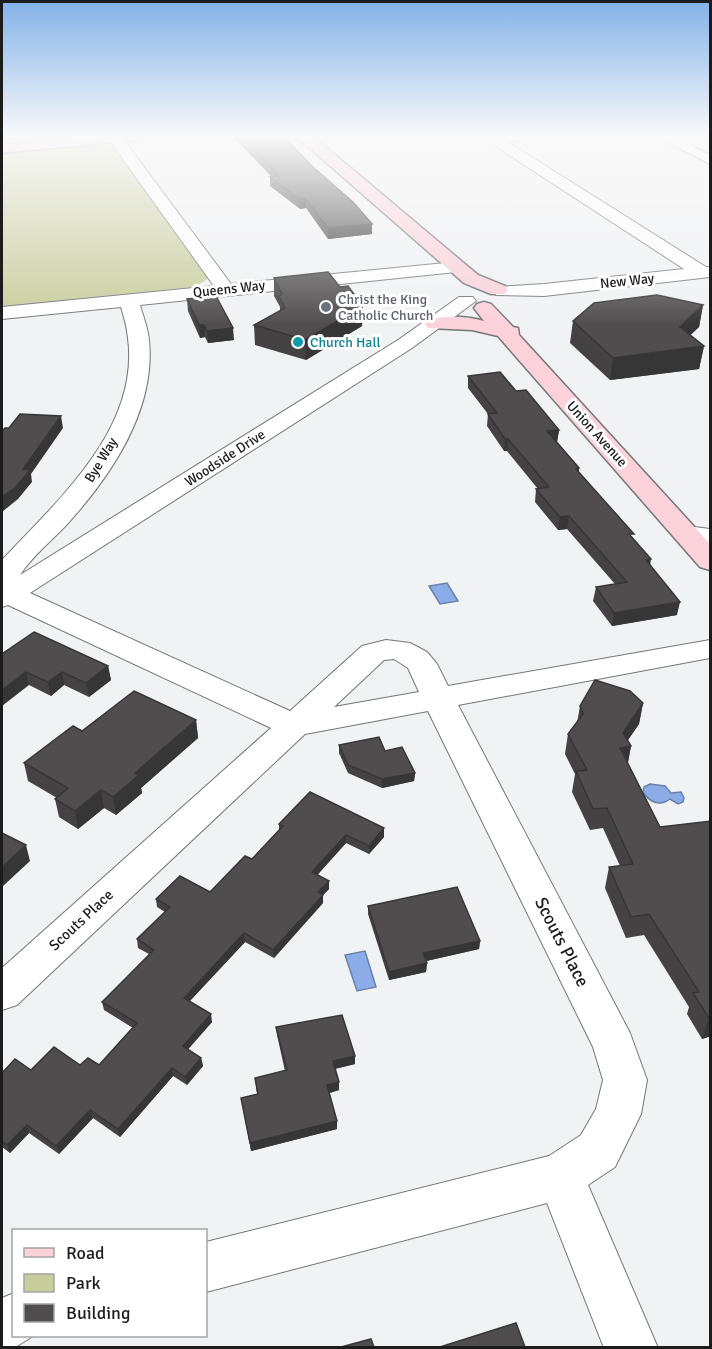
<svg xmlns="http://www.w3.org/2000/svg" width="712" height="1349" viewBox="0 0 712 1349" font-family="Signika,sans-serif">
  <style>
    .green { fill: #c8cd9c }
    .water { fill: #8cace8; stroke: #6a81ab; stroke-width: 1.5 }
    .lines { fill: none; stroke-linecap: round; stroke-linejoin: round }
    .street-casing { stroke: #747677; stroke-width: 2 }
    .secondary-casing { stroke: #747677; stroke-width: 3 }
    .street { fill: #fff; fill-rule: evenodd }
    .secondary { fill: #fbd1da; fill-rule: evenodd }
    .wall { fill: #444242 }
    .shaded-wall { fill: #373636 }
    .building { fill: #4f4d4d; stroke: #373636; stroke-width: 1.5 }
    .worship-dot { fill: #6b7280; stroke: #fff; stroke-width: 2 }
    .culture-dot { fill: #0f9aa8; stroke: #fff; stroke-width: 2 }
    .labels { text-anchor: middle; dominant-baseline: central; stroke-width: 6; stroke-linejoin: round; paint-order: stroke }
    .far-street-label { font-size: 14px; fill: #1c1c1d; stroke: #fff }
    .far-worship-label { font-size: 14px; fill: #5b616d; stroke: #fff; text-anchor: start }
    .far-culture-label { font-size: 14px; fill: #0d838f; stroke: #fff; text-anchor: start }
    .street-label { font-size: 15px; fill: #1c1c1d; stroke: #fff }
    .near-street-label { font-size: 18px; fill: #1c1c1d; stroke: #fff }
  </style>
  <rect width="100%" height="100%" fill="#f1f2f3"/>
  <!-- green -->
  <g class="green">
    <path d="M 2,136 L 119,136 L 2,147 Z"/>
    <path d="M 97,143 L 113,146 L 211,277 L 194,287 L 2,307 L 2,151 Z"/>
  </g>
  <!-- water -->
  <g class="water">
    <path d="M 447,583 L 458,601 L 440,604 L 429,586 Z"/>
    <path d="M 650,784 L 665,786 L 671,793 L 681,792 L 684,798 L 683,802 L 678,804 L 670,799 C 660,807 649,802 643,792 L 644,787 Z"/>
    <path d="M 365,951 L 376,987 L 357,991 L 345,955 Z"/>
  </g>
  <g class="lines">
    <defs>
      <g id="street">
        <path d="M 109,136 L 121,136 L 231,284 L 456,262 L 462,263 L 465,267 L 462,271 L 456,272 L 140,305 C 143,316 148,328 149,340 C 156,408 113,473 70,521 C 54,539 33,555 20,575 L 398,340 L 459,297 L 473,297 L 476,301 L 412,348 L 30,593 L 290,711 L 362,646 L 386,640 L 410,643 L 427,652 L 437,664 L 448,686 L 710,640 L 710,658 L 458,705 L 630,1033 L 647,1080 L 641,1114 L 615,1167 L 588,1185 L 658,1348 L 604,1348 L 547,1203 L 206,1292 L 206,1242 L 549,1156 L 581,1135 L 596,1109 L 603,1080 L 593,1047 L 428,711 L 305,734 L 17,1005 L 2,1010 L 2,968 L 271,728 L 8,605 L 2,607 L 2,560 C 57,501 140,429 128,338 C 127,327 124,317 121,307 L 2,319 L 2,307 L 214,286 L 110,141 ZM 394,659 L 408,668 L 419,692 L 334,707 L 384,660 Z"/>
        <path d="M 489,136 L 529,136 L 527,139 L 508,142 L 706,267 L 710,267 L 710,277 L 544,296 L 496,295 L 494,291 L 496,287 L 544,284 L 684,269 L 489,142 L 487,139 Z"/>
        <path d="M 655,136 L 673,136 L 710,155 L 710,164 Z"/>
        <path d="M 687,526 L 710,529 L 710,545 L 677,540 L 674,534 L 677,528 Z"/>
        <path d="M 14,1293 L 14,1336 L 33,1336 L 14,1348 L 2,1348 L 2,1298 Z"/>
      </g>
      <g id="secondary">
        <path d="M 89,136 L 145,136 L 138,140 L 2,153 L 2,145 Z"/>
        <path d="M 293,136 L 311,136 L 321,143 L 478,275 L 505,286 L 508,290 L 505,294 L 491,294 L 464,283 L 311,149 Z"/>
        <path d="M 484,302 L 491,304 L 513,327 L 518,328 L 519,335 L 710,544 L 710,570 L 700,567 L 498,336 L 472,330 L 428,328 L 425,324 L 428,320 C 445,315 467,316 484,321 L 474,308 L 477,304 Z"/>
      </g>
    </defs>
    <!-- street casing -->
    <use href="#street" class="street-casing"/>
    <!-- secondary casing -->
    <use href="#secondary" class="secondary-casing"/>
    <!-- street -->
    <use href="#street" class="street"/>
    <!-- secondary -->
    <use href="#secondary" class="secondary"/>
  </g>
  <!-- wall -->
  <g class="wall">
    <path d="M 234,136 L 283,136 L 372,234 L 328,239 L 306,208 L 300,209 L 270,186 L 270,177 L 271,176 L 234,138 Z"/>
    <path d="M 274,278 L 363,306 L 362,326 L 306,360 L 255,345 L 254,325 L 280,311 L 280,307 L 274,296 Z"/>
    <path d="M 187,299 L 234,340 L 208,343 L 205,337 L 200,338 L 188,311 Z"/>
    <path d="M 703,305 L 699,327 L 690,335 L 704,346 L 699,369 L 610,380 L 570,343 L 573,321 Z"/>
    <path d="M 468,376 L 516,391 L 559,430 L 557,442 L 579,468 L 579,472 L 633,539 L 650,565 L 677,615 L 612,626 L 593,601 L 596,587 L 615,584 L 567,529 L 558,530 L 535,502 L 536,489 L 538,489 L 507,451 L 504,451 L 487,426 L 488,414 L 468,388 Z"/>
    <path d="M 2,654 L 108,666 L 111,680 L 89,697 L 64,685 L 51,696 L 29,685 Z"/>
    <path d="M 643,703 L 639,724 L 628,740 L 631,746 L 628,763 L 660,827 L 711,821 L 711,1036 L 702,1039 L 687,1014 L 689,1007 L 644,935 L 626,938 L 605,888 L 609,867 L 620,866 L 603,828 L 590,830 L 572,792 L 575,774 L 565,754 L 568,734 L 577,723 L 580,706 Z"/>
    <path d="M 196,720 L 198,738 L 141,788 L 142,793 L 116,815 L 104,808 L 78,829 L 59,817 L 55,799 L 57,798 L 28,781 L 24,763 L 82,731 Z"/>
    <path d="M 339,745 L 385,751 L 415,773 L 414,781 L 382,788 L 348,773 L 339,753 Z"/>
    <path d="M 279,824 L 384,828 L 384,837 L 369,854 L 346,843 L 317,875 L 329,881 L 329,889 L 323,895 L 323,903 L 274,958 L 245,942 L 190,1001 L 212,1022 L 188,1049 L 201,1058 L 203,1066 L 187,1085 L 173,1076 L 120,1137 L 93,1118 L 59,1154 L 29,1133 L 10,1153 L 2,1147 L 2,1073 L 80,1065 L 99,1065 L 133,1028 L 104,1010 L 102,1002 L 149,954 L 138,948 L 137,939 L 165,912 L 157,907 L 156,899 L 210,892 L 252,859 L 279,830 Z"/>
    <path d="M 368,906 L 480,941 L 479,949 L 426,961 L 427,963 L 426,972 L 389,980 L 368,914 Z"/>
    <path d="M 276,1027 L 355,1056 L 355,1064 L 335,1069 L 339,1082 L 339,1090 L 329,1093 L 337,1121 L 337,1129 L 251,1151 L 241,1098 L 257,1094 L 255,1078 L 285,1071 L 277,1035 Z"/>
  </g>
  <!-- shaded-wall -->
  <g class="shaded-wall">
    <path d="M 305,198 L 306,208 L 300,209 L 299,199 Z"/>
    <path d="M 372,224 L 372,234 L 328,239 L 328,228 Z"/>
    <path d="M 703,305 L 699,327 L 676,349 L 680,327 Z"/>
    <path d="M 363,306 L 362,326 L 306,360 L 305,340 Z"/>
    <path d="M 199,325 L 204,325 L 205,337 L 200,338 Z"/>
    <path d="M 233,328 L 234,340 L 208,343 L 207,331 Z"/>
    <path d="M 704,346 L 699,369 L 610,380 L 613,358 Z"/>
    <path d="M 61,416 L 63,428 L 31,474 L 32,482 L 18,499 L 2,512 L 2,497 L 23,469 Z"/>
    <path d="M 559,430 L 557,442 L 547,431 Z"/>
    <path d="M 505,439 L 508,439 L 507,451 L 504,451 Z"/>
    <path d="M 569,516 L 567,529 L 558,530 L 560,517 Z"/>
    <path d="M 651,559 L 649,572 L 646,560 Z"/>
    <path d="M 680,602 L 677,615 L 612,626 L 614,613 Z"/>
    <path d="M 108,666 L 111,680 L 89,697 L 86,683 Z"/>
    <path d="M 26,672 L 29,685 L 2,706 L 2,690 Z"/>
    <path d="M 62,672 L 64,685 L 51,696 L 48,682 Z"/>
    <path d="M 643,703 L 639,724 L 623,747 L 631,746 L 627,767 L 616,768 L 623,733 Z"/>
    <path d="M 196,720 L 198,738 L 141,788 L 142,793 L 116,815 L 113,797 L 135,773 Z"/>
    <path d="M 415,773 L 414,781 L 382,788 L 382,779 Z"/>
    <path d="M 101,790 L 104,808 L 78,829 L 75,811 Z"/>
    <path d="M 384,828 L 384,837 L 369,854 L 369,846 Z"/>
    <path d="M 346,835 L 346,843 L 312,881 L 312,872 Z"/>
    <path d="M 26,845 L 30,861 L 2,887 L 2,867 Z"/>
    <path d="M 329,881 L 329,889 L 323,895 L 323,903 L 274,958 L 273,950 L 318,892 Z"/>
    <path d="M 244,933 L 245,942 L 185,1006 L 184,998 Z"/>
    <path d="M 480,941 L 479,949 L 422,962 L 423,953 Z"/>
    <path d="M 427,963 L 426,972 L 389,980 L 389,972 Z"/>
    <path d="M 211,1014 L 212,1022 L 184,1054 L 183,1046 Z"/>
    <path d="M 709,1018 L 711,1018 L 711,1036 L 702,1039 Z"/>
    <path d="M 355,1056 L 355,1064 L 334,1069 L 333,1061 Z"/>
    <path d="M 201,1058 L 203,1066 L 187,1085 L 185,1077 Z"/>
    <path d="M 172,1068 L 173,1076 L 120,1137 L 118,1129 Z"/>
    <path d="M 339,1082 L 339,1090 L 327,1094 L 327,1085 Z"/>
    <path d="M 90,1110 L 93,1118 L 59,1154 L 56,1146 Z"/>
    <path d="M 337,1121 L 337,1129 L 251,1151 L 250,1143 Z"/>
    <path d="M 27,1125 L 29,1133 L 10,1153 L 7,1145 Z"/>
  </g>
  <!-- building -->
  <g class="building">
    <path d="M 241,136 L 283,136 L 313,167 L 353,202 L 372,224 L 328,228 L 305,198 L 299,199 L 270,177 L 279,176 Z"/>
    <path d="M 328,272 L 340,287 L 348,286 L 363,306 L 305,340 L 254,325 L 285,308 L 279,296 L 282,294 L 274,278 Z"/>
    <path d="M 657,295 L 703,305 L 680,327 L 704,346 L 613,358 L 573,321 L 594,303 Z"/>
    <path d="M 216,296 L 233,328 L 207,331 L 204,325 L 199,325 L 187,299 Z"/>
    <path d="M 500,372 L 516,391 L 526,390 L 559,430 L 547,431 L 579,468 L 576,469 L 634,534 L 629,534 L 651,559 L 646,560 L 680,602 L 614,613 L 596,587 L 627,582 L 569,516 L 560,517 L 536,489 L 549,487 L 508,439 L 505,439 L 488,414 L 497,413 L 468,376 Z"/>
    <path d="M 20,414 L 61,416 L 23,469 L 30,470 L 16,487 L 2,497 L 2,431 L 5,428 L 9,428 Z"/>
    <path d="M 34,632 L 108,666 L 86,683 L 62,672 L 48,682 L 26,672 L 2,690 L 2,654 Z"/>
    <path d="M 595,680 L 630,691 L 643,703 L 623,733 L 631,746 L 620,748 L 660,827 L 711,821 L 711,1018 L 709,1018 L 693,993 L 699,992 L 649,914 L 631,917 L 609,867 L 633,864 L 607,808 L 593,809 L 576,771 L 587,770 L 568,734 L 583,714 L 580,706 Z"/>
    <path d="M 134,691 L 196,720 L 135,773 L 139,775 L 113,797 L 101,790 L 75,811 L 55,799 L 68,788 L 24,763 L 73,726 L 82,731 Z"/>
    <path d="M 379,737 L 385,751 L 402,747 L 415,773 L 382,779 L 348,765 L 339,745 Z"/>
    <path d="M 310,792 L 384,828 L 369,846 L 346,835 L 312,872 L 329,881 L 318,892 L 323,895 L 273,950 L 244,933 L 184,998 L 211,1014 L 183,1046 L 201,1058 L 185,1077 L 172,1068 L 118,1129 L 90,1110 L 56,1146 L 27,1125 L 7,1145 L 2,1141 L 2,1073 L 15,1059 L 31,1070 L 54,1047 L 80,1065 L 88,1058 L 99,1065 L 137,1023 L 102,1002 L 154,950 L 137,939 L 170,907 L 156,899 L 180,876 L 210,892 L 245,856 L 252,859 L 283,826 L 279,824 Z"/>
    <path d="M 2,833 L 26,845 L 2,867 Z"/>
    <path d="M 457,887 L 480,941 L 423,953 L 427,963 L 389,972 L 368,906 Z"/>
    <path d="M 342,1015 L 355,1056 L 333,1061 L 339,1082 L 327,1085 L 337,1121 L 250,1143 L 241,1098 L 258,1094 L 255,1078 L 287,1070 L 276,1027 Z"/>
    <path d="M 516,1323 L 525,1347 L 440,1347 Z"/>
    <path d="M 371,1339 L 374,1347 L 341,1347 Z"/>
  </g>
  <!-- sky -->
  <linearGradient id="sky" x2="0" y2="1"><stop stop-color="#83b1e8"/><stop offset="0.42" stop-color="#f9f9fa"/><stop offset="1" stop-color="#f9f9fa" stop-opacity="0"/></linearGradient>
  <rect width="712" height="325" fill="url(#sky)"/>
  <!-- markers -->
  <circle class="worship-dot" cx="326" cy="307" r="6"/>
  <circle class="culture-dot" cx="298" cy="342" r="6"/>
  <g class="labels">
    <!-- far-street labels -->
    <g class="far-street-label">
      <text transform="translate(627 281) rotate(-6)">New Way</text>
      <text transform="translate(229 289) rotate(-6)">Queens Way</text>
      <text transform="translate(597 434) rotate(48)">Union Avenue</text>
      <text transform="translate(225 458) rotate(-33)">Woodside Drive</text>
      <text transform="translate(101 460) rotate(-59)">Bye Way</text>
    </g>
    <!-- far-worship labels -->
    <g class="far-worship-label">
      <text x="338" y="299">Christ the King<tspan x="338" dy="16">Catholic Church</tspan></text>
    </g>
    <!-- far-culture labels -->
    <g class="far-culture-label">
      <text x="310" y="342">Church Hall</text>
    </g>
    <!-- street labels -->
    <g class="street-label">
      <text transform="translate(81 920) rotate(-43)">Scouts Place</text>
    </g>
    <!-- near-street labels -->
    <g class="near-street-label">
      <text transform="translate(562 942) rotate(63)">Scouts Place</text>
    </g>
  </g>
  <!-- border -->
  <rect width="712" height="1349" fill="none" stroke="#1c1c1d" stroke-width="6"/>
  <!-- legend -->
  <rect x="12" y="1229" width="195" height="108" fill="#ffffff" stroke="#a4a4a5" stroke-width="1.5"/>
  <rect x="24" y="1248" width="30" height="9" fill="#fbd1da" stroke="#a4a4a5" stroke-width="1.5"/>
  <text x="66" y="1259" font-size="18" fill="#1c1c1d">Road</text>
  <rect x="24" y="1274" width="30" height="18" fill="#c8cd9c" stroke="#a4a4a5" stroke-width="1.5"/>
  <text x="66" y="1289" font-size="18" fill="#1c1c1d">Park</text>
  <rect x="24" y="1304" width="30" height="18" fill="#4f4d4d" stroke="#a4a4a5" stroke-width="1.5"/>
  <text x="66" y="1319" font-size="18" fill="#1c1c1d">Building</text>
</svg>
